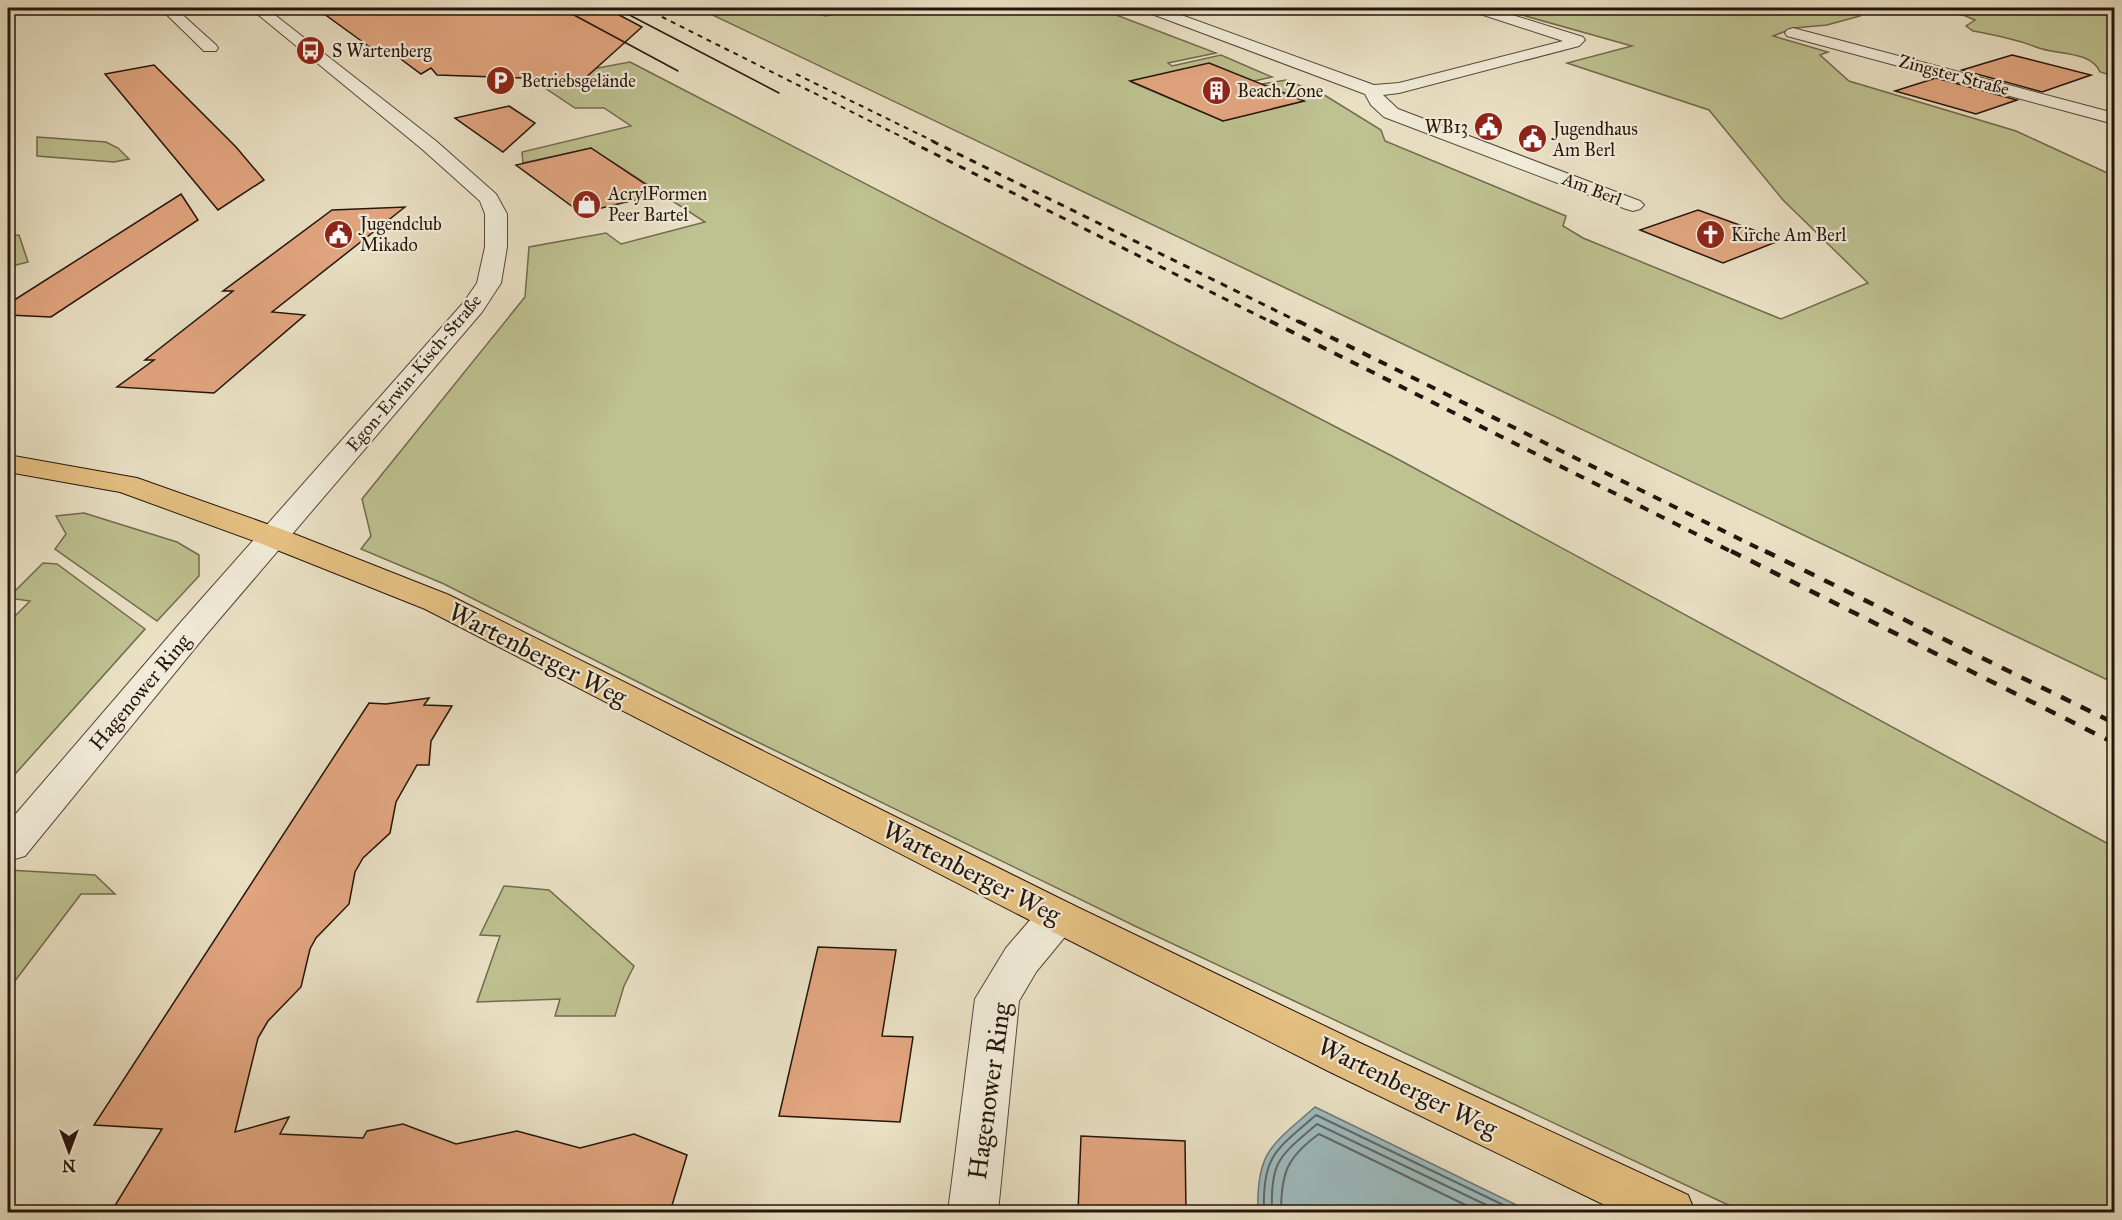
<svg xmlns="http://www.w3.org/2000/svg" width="2122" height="1220" viewBox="0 0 2122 1220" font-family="'IM FELL Great Primer',serif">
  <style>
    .green { fill: #bec190; stroke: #726a4e; stroke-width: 1.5 }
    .water { fill: #9dbbbf; stroke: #6d7877; stroke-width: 1.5 }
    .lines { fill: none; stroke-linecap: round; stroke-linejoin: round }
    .shore { stroke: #616865; stroke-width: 2 }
    .building { fill: #e2a680; stroke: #25140b; stroke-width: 1.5 }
    .minor-casing { stroke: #56473a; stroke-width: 2 }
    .major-casing { stroke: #25140b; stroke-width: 2 }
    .minor { fill: #f1ecd9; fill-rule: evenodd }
    .major { fill: #e5c082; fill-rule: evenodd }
    .tram { stroke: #25140b; stroke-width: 1.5 }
    .rail-far3 { stroke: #25140b; stroke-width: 2; stroke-dasharray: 5 5; stroke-linecap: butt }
    .rail-far2 { stroke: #25140b; stroke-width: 3; stroke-dasharray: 7 7; stroke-linecap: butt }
    .rail-far1 { stroke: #25140b; stroke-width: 4; stroke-dasharray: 9 9; stroke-linecap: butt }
    .rail { stroke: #25140b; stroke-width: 4.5; stroke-dasharray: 11 11; stroke-linecap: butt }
    .labels { text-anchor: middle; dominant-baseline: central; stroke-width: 4.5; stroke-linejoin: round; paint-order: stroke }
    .far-poi-label { font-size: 18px; fill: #25140b; stroke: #f1ecd9; text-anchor: start }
    .far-street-label { font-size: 18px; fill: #25140b; stroke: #f1ecd9 }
    .street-label { font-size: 21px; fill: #25140b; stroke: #f1ecd9 }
    .near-street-label { font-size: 26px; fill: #25140b; stroke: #f1ecd9 }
  </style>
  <rect width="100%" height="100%" fill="#eae1c5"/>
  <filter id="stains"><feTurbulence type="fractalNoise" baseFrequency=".00333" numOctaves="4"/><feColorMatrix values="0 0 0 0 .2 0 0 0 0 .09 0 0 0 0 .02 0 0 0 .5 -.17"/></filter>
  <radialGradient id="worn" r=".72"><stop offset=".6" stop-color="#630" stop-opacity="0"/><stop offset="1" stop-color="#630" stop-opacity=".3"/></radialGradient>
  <!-- green -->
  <g class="green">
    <path d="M 698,8 L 797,8 L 825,16 L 871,8 L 1098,8 L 1216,53 L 1168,63 L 1172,66 L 1221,55 L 1272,77 L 1254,81 L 1131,82 L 1223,121 L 1303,101 L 1262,84 L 1286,80 L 1326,96 L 1381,130 L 1385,141 L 1566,216 L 1563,226 L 1583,238 L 1781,319 L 1868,283 L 1783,200 L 1709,110 L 1567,63 L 1632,46 L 1497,8 L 1887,8 L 1859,12 L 1860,16 L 1827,25 L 1794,28 L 1773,36 L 1828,52 L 1820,55 L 1849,81 L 2016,131 L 2114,176 L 2114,683 Z"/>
    <path d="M 1905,8 L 2110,8 L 2114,10 L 2114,76 L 2100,72 C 2091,50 2054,55 2036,47 C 2016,39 1995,35 1973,31 L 1966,26 L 1975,20 L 1963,15 Z"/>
    <path d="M 630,62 L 1392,456 L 2114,847 L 2114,1212 L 1743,1212 L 1137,927 L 731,729 L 444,584 L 361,549 L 371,536 L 362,499 L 525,297 L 529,247 L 606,233 L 621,244 L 705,222 L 591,148 L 523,163 L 522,152 L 631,126 L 604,108 L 575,108 L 545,88 L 571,80 L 583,80 L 588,75 L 581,71 Z"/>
    <path d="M 37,137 L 106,142 L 118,148 L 129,159 L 114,162 L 37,156 Z"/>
    <path d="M 19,235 L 28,262 L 8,267 L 8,236 Z"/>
    <path d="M 84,513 L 177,542 L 199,555 L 199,576 L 157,621 L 55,549 L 66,534 L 56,516 Z"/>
    <path d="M 43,563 L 57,564 L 145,629 L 8,782 L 8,623 L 30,601 L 8,598 Z"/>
    <path d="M 8,870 L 95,875 L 115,894 L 81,894 L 8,990 Z"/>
    <path d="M 504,886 L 549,890 L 634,966 L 624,986 L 615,1016 L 555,1016 L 560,999 L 477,1002 L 500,936 L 480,935 Z"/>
  </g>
  <!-- water -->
  <path class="water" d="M 1315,1107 L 1531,1212 L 1258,1212 C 1256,1151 1272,1145 1315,1107 Z"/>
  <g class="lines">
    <!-- shore -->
    <g class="shore">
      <path d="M 1264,1212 C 1262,1155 1276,1150 1316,1115 L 1518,1212"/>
      <path d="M 1272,1212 C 1270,1160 1280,1156 1317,1124 L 1501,1212"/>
      <path d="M 1281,1212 C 1281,1173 1287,1157 1319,1134 L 1480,1212"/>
    </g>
  </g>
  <!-- building -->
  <g class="building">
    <path d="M 316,8 L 606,8 L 642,27 L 583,80 L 437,75 L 431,68 L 421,74 L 390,51 L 378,53 Z"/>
    <path d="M 2012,55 L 2016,56 L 2091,75 L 2042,92 L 1962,70 Z"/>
    <path d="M 1209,63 L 1304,101 L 1223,121 L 1130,81 Z"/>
    <path d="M 154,65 L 236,147 L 264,180 L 218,210 L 105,74 Z"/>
    <path d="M 1936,78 L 2017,100 L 1976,114 L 1895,91 Z"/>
    <path d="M 509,106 L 535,123 L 503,152 L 455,118 Z"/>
    <path d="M 591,148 L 660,194 L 581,213 L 516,165 Z"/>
    <path d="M 181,194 L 198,220 L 51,317 L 8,315 L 8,304 Z"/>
    <path d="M 405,207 L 272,312 L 305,315 L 214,393 L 117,387 L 154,360 L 145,360 L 233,291 L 223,291 L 332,210 Z"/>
    <path d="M 1698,210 L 1781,240 L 1723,263 L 1640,230 Z"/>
    <path d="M 429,698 L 424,705 L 452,706 L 431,741 L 429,765 L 417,765 L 396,802 L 390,833 L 363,858 L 355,872 L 349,904 L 316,938 L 310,949 L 301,987 L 268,1021 L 258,1038 L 235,1132 L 289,1117 L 280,1134 L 363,1138 L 367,1131 L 403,1124 L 456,1144 L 517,1131 L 580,1148 L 634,1134 L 687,1155 L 670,1212 L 111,1212 L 162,1129 L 94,1125 L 369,703 L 386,704 Z"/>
    <path d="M 818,947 L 896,950 L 882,1036 L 913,1037 L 900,1122 L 779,1116 Z"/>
    <path d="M 1081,1136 L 1185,1141 L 1186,1212 L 1078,1212 Z"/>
  </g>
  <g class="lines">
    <defs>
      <g id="minor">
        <path d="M 160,8 L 175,8 L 216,45 L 218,48 L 216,51 L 204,51 Z"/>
        <path d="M 250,8 L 266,8 L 436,141 L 496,194 L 507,214 L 507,247 L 501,283 L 482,312 L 205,636 L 25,856 L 8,861 L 8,823 L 181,622 L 464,302 L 477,283 L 485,247 L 485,214 L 480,201 L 422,149 Z"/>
        <path d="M 1141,8 L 1162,8 L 1374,85 L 1399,83 L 1563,41 L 1471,11 L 1469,8 L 1490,8 L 1583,37 L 1585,40 L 1579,46 L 1399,93 L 1383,95 L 1398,109 L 1640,201 L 1644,205 L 1640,209 L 1633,211 L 1626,209 L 1384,117 L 1371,105 L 1365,94 L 1144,11 Z"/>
        <path d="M 1793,28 L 2114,113 L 2114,124 L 1787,36 L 1785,33 L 1787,30 Z"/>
        <path d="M 1058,900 L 1073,905 L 1079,916 L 1073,927 L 1036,972 L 1019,1001 L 998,1212 L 948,1212 L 975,999 L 1006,948 L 1043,905 Z"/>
      </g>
      <path id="major" d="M 8,455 L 137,478 L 284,530 L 449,595 L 1073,905 L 1360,1043 L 1688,1195 L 1695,1212 L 1619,1212 L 1328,1071 L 1043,927 L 425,609 L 262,544 L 120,492 L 8,472 Z"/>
    </defs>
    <!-- minor casing -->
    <use href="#minor" class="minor-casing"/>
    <!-- major casing -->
    <use href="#major" class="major-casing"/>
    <!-- minor -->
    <use href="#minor" class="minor"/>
    <!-- major -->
    <use href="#major" class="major"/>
    <!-- tram -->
    <g class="tram">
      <path d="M 561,8 L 678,71"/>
      <path d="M 616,8 L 779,93"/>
    </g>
    <!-- rail-far3 -->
    <g class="rail-far3">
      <path d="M 644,8 L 912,142"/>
      <path d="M 796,74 L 935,142"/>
    </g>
    <!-- rail-far2 -->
    <g class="rail-far2">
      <path d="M 909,141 L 1273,323"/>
      <path d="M 932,141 L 1301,323"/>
    </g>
    <!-- rail-far1 -->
    <g class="rail-far1">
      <path d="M 1270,321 L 1734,553"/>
      <path d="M 1298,321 L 1768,553"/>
    </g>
    <!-- rail -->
    <g class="rail">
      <path d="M 1731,551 L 2114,743"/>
      <path d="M 1765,551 L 2114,723"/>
    </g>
  </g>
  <!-- icons -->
  <defs>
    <symbol id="bus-disc" viewBox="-11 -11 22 22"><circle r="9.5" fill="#8f2418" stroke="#f1ecd9"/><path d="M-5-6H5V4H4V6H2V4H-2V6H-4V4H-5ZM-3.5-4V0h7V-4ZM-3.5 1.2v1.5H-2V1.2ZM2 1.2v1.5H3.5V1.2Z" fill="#fff"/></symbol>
    <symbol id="parking-disc" viewBox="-11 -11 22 22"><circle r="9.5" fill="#8f2418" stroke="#f1ecd9"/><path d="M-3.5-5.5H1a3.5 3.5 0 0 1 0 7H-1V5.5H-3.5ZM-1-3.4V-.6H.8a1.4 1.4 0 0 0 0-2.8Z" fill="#fff"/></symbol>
    <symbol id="building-disc" viewBox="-11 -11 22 22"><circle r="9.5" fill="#8f2418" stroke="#f1ecd9"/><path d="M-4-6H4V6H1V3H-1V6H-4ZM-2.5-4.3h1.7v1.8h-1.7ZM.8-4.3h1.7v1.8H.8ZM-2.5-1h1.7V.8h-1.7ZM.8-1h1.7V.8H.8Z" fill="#fff"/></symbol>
    <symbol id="civic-disc" viewBox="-11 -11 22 22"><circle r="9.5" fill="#8f2418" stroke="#f1ecd9"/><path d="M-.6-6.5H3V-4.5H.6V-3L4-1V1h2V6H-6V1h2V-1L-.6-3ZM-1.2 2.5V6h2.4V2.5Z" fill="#fff"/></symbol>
    <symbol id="shop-disc" viewBox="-11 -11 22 22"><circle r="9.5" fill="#8f2418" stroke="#f1ecd9"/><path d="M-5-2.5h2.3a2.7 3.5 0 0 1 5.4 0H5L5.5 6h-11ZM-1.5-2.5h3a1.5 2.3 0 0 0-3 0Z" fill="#fff"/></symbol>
    <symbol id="church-disc" viewBox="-11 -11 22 22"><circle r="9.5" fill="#8f2418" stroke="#f1ecd9"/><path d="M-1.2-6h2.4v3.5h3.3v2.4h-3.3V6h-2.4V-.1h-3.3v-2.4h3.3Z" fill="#fff"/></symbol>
  </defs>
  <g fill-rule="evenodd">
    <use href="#bus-disc" x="294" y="34" width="33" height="33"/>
    <use href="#parking-disc" x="484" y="64" width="33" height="33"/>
    <use href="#building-disc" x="1200" y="74" width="33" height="33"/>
    <use href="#civic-disc" x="1472" y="110" width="33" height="33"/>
    <use href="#civic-disc" x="1516" y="122" width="33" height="33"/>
    <use href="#shop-disc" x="570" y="188" width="33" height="33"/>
    <use href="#civic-disc" x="322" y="218" width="33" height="33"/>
    <use href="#church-disc" x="1694" y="218" width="33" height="33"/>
  </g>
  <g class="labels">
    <!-- far-poi labels -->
    <g class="far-poi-label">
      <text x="332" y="51">S Wartenberg</text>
      <text x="521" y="81">Betriebsgelände</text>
      <text x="1237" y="91">Beach Zone</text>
      <text x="1468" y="127" text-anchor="end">WB13</text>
      <text x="1553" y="129">Jugendhaus<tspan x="1553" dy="21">Am Berl</tspan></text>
      <text x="608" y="194">AcrylFormen<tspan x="608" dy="21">Peer Bartel</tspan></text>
      <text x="360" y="224">Jugendclub<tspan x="360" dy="21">Mikado</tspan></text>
      <text x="1731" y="235">Kirche Am Berl</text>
    </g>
    <!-- far-street labels -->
    <g class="far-street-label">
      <text transform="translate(1954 75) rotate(15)">Zingster Straße</text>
      <text transform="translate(1592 189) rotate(21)">Am Berl</text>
      <text transform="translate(414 373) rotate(-50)">Egon-Erwin-Kisch-Straße</text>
    </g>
    <!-- street labels -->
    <g class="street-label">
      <text transform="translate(140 692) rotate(-50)">Hagenower Ring</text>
    </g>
    <!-- near-street labels -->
    <g class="near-street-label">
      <text transform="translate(538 654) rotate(27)">Wartenberger Weg</text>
      <text transform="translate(972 872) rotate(27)">Wartenberger Weg</text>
      <text transform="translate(1408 1087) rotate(26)">Wartenberger Weg</text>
      <text transform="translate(989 1091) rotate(-82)">Hagenower Ring</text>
    </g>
  </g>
  <!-- margin -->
  <rect width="2122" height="1220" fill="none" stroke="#eae1c5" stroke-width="30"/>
  <rect x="9" y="9" width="2104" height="1202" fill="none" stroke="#25140b" stroke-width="3"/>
  <rect x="15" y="15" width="2092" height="1190" fill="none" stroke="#25140b" stroke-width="1.5"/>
  <!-- north arrow -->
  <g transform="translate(69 1151) rotate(180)" stroke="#f1ecd9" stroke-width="4.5" paint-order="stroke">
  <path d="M0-4.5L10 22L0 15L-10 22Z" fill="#25140b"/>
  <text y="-9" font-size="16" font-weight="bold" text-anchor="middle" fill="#25140b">N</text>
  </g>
  <rect width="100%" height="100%" filter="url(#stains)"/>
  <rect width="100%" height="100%" fill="url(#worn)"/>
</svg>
